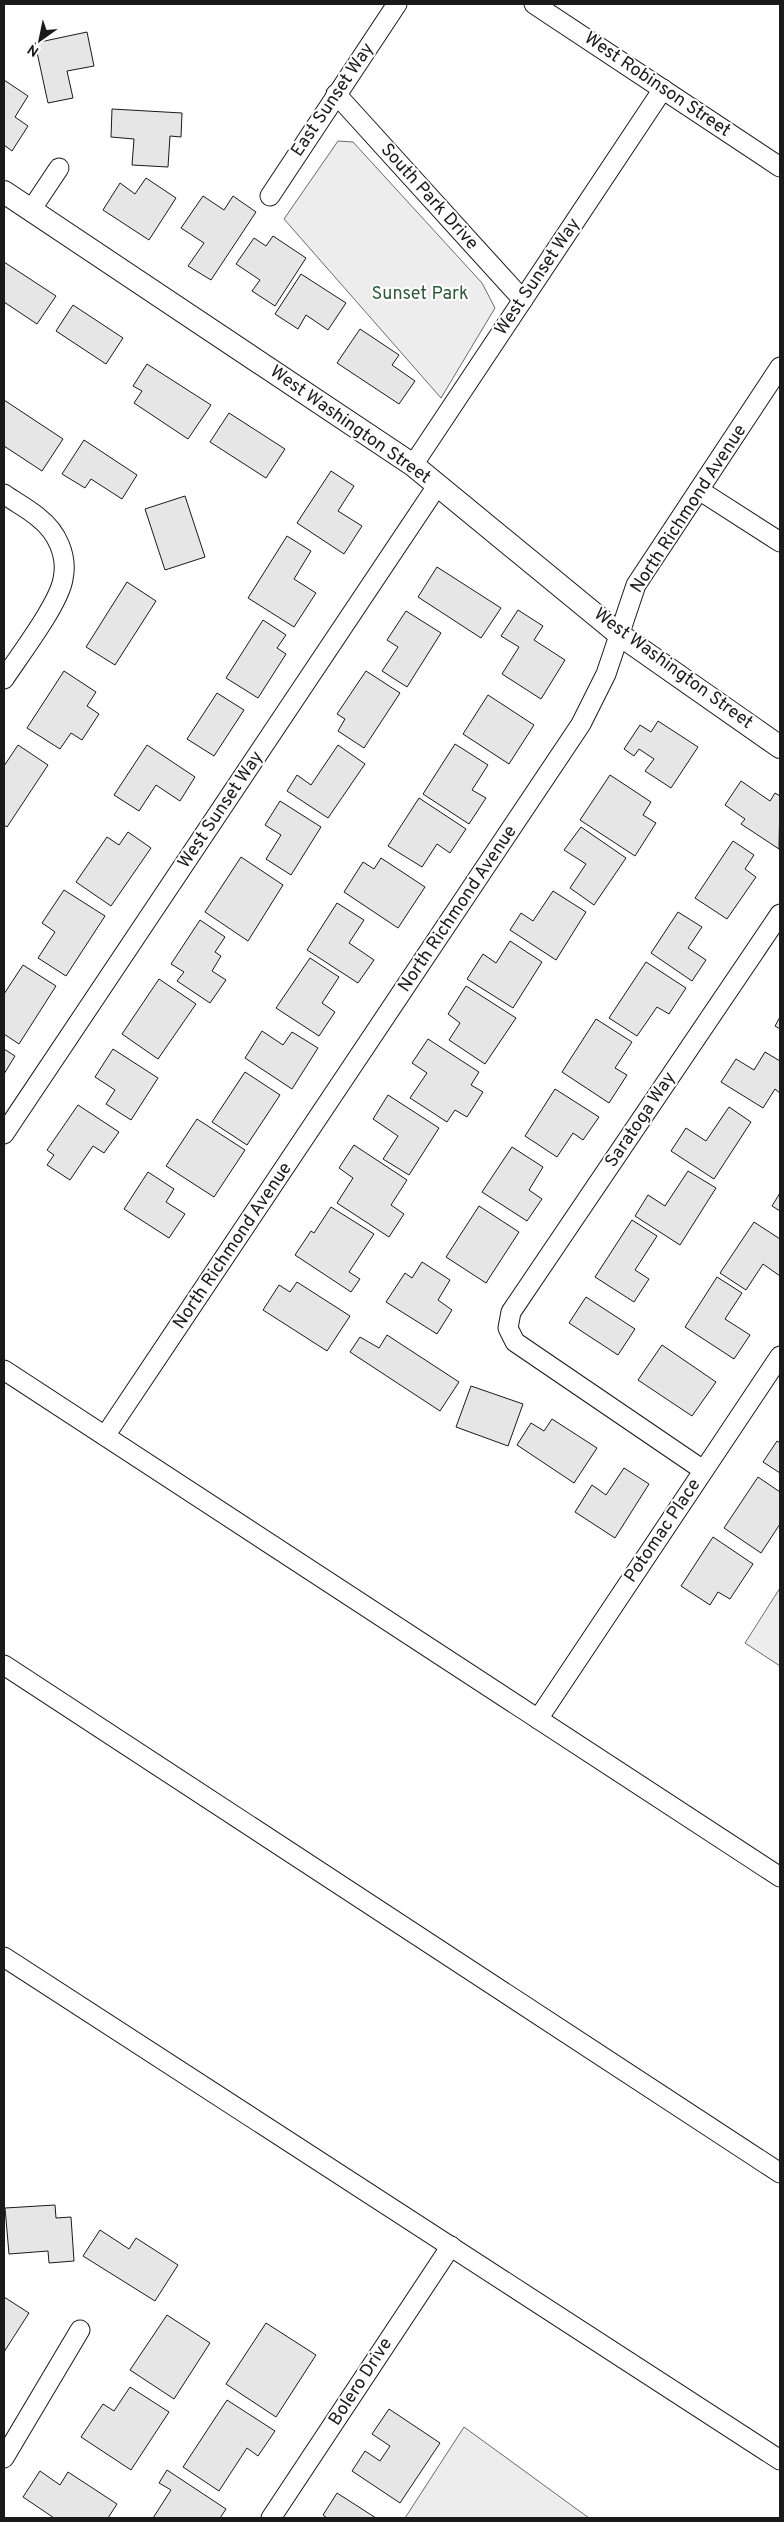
<svg xmlns="http://www.w3.org/2000/svg" width="784" height="2522" viewBox="0 0 784 2522" font-family="Overpass,sans-serif">
  <style>
    .built { fill: #ededed; stroke: #6a6a6a }
    .building { fill: #e6e6e6; stroke: #1a1a1a }
    .lines { fill: none; stroke-linecap: round; stroke-linejoin: round }
    .minor-casing { stroke: #1a1a1a; stroke-width: 21 }
    .tertiary-casing { stroke: #1a1a1a; stroke-width: 24 }
    .minor { stroke: #fff; stroke-width: 19 }
    .tertiary { stroke: #fff; stroke-width: 22 }
    .labels { text-anchor: middle; dominant-baseline: central; stroke-width: 4; stroke-linejoin: round; paint-order: stroke }
    .street-label { font-size: 18px; fill: #1a1a1a; stroke: #fff }
    .park-label { font-size: 18px; fill: #2b5a34; stroke: #fff }
  </style>
  <rect width="100%" height="100%" fill="#fff"/>
  <!-- built -->
  <g class="built">
    <path d="M 338,141 L 353,142 L 482,283 L 495,308 L 441,398 L 284,219 Z"/>
    <path d="M 780,1588 L 780,1666 L 745,1643 Z"/>
    <path d="M 464,2427 L 589,2518 L 405,2518 Z"/>
  </g>
  <!-- building -->
  <g class="building">
    <path d="M 87,32 L 94,66 L 67,71 L 73,98 L 48,103 L 35,43 Z"/>
    <path d="M 4,80 L 28,96 L 15,117 L 28,126 L 12,151 L 4,145 Z"/>
    <path d="M 112,109 L 182,113 L 181,137 L 170,136 L 168,167 L 132,165 L 134,139 L 111,137 Z"/>
    <path d="M 146,178 L 176,198 L 149,240 L 103,210 L 120,183 L 135,194 Z"/>
    <path d="M 203,196 L 224,210 L 233,196 L 256,212 L 211,280 L 188,266 L 204,243 L 181,228 Z"/>
    <path d="M 273,236 L 306,258 L 275,306 L 252,291 L 260,280 L 236,264 L 254,238 L 266,246 Z"/>
    <path d="M 4,262 L 56,296 L 37,324 L 4,302 Z"/>
    <path d="M 301,274 L 346,303 L 328,330 L 306,315 L 298,329 L 275,314 Z"/>
    <path d="M 73,305 L 123,338 L 106,364 L 56,331 Z"/>
    <path d="M 360,329 L 399,355 L 392,365 L 415,381 L 399,404 L 337,363 Z"/>
    <path d="M 147,364 L 211,405 L 188,439 L 134,403 L 142,391 L 133,386 Z"/>
    <path d="M 4,400 L 63,439 L 42,471 L 4,446 Z"/>
    <path d="M 229,413 L 285,449 L 266,478 L 210,442 Z"/>
    <path d="M 84,440 L 137,475 L 122,499 L 91,479 L 85,488 L 62,474 Z"/>
    <path d="M 331,471 L 354,486 L 338,511 L 362,526 L 344,554 L 297,523 Z"/>
    <path d="M 185,496 L 205,557 L 165,570 L 145,509 Z"/>
    <path d="M 287,536 L 311,551 L 294,579 L 316,593 L 294,627 L 248,598 Z"/>
    <path d="M 437,567 L 501,608 L 481,638 L 418,597 Z"/>
    <path d="M 127,582 L 156,601 L 115,665 L 86,647 Z"/>
    <path d="M 518,610 L 543,626 L 534,640 L 565,660 L 541,699 L 502,674 L 519,647 L 501,636 Z"/>
    <path d="M 406,611 L 441,633 L 407,687 L 382,671 L 398,647 L 387,640 Z"/>
    <path d="M 263,620 L 286,635 L 277,648 L 286,654 L 258,698 L 226,678 Z"/>
    <path d="M 64,671 L 96,692 L 87,706 L 99,714 L 82,740 L 71,733 L 60,749 L 27,728 Z"/>
    <path d="M 366,671 L 400,693 L 364,748 L 338,731 L 345,719 L 337,714 Z"/>
    <path d="M 217,693 L 244,710 L 214,756 L 187,739 Z"/>
    <path d="M 488,695 L 534,725 L 509,764 L 463,734 Z"/>
    <path d="M 658,721 L 698,747 L 671,788 L 645,771 L 654,759 L 639,749 L 634,756 L 624,749 L 640,725 L 651,732 Z"/>
    <path d="M 455,744 L 488,765 L 472,790 L 486,798 L 469,824 L 423,794 Z"/>
    <path d="M 18,745 L 48,765 L 7,827 L 4,825 L 4,766 Z"/>
    <path d="M 147,745 L 195,777 L 180,801 L 156,785 L 139,811 L 114,795 Z"/>
    <path d="M 338,745 L 365,764 L 328,818 L 287,791 L 297,775 L 311,785 Z"/>
    <path d="M 610,775 L 651,802 L 643,815 L 656,823 L 635,856 L 580,820 Z"/>
    <path d="M 741,781 L 770,801 L 775,793 L 780,796 L 779,849 L 741,824 L 745,819 L 725,805 Z"/>
    <path d="M 419,798 L 466,829 L 450,853 L 437,844 L 422,867 L 388,846 Z"/>
    <path d="M 280,801 L 321,827 L 291,875 L 266,859 L 281,835 L 265,825 Z"/>
    <path d="M 581,827 L 626,858 L 594,905 L 570,888 L 586,864 L 564,850 Z"/>
    <path d="M 128,832 L 151,848 L 111,906 L 76,882 L 107,837 L 119,845 Z"/>
    <path d="M 733,841 L 754,855 L 745,869 L 756,877 L 727,919 L 695,898 Z"/>
    <path d="M 241,857 L 283,885 L 248,941 L 205,912 Z"/>
    <path d="M 381,858 L 425,887 L 398,928 L 344,892 L 363,862 L 374,869 Z"/>
    <path d="M 64,890 L 105,916 L 66,976 L 38,958 L 55,932 L 42,923 Z"/>
    <path d="M 553,891 L 586,912 L 556,960 L 510,930 L 521,913 L 533,921 Z"/>
    <path d="M 337,903 L 364,920 L 349,943 L 374,960 L 358,983 L 307,950 Z"/>
    <path d="M 678,912 L 702,927 L 688,948 L 706,960 L 692,981 L 651,953 Z"/>
    <path d="M 200,920 L 225,937 L 215,952 L 221,956 L 212,971 L 226,980 L 210,1003 L 177,981 L 184,972 L 171,964 Z"/>
    <path d="M 510,941 L 542,962 L 513,1008 L 467,979 L 483,954 L 496,963 Z"/>
    <path d="M 310,958 L 339,977 L 322,1003 L 335,1012 L 319,1036 L 276,1008 Z"/>
    <path d="M 646,962 L 686,988 L 669,1014 L 657,1007 L 637,1036 L 609,1018 Z"/>
    <path d="M 23,965 L 56,986 L 19,1044 L 4,1034 L 4,994 Z"/>
    <path d="M 159,979 L 196,1004 L 158,1059 L 122,1034 Z"/>
    <path d="M 466,986 L 516,1018 L 485,1064 L 449,1040 L 460,1023 L 448,1014 Z"/>
    <path d="M 780,1017 L 780,1029 L 775,1026 Z"/>
    <path d="M 596,1019 L 632,1042 L 615,1068 L 627,1075 L 609,1103 L 562,1072 Z"/>
    <path d="M 262,1031 L 283,1045 L 292,1032 L 318,1048 L 292,1089 L 245,1058 Z"/>
    <path d="M 428,1039 L 479,1072 L 471,1085 L 483,1092 L 467,1117 L 455,1110 L 447,1122 L 410,1098 L 427,1073 L 412,1063 Z"/>
    <path d="M 4,1049 L 15,1056 L 4,1074 Z"/>
    <path d="M 113,1049 L 158,1078 L 131,1120 L 106,1104 L 115,1090 L 95,1077 Z"/>
    <path d="M 765,1052 L 780,1061 L 780,1093 L 775,1089 L 763,1108 L 721,1082 L 736,1059 L 754,1070 Z"/>
    <path d="M 245,1072 L 280,1095 L 247,1145 L 212,1122 Z"/>
    <path d="M 555,1089 L 599,1117 L 583,1140 L 573,1133 L 557,1157 L 525,1136 Z"/>
    <path d="M 388,1095 L 439,1128 L 409,1175 L 383,1159 L 398,1136 L 373,1119 Z"/>
    <path d="M 78,1105 L 119,1132 L 104,1153 L 93,1146 L 70,1180 L 47,1165 L 54,1155 L 47,1150 Z"/>
    <path d="M 729,1107 L 751,1122 L 714,1179 L 671,1151 L 686,1128 L 706,1141 Z"/>
    <path d="M 197,1119 L 245,1150 L 214,1197 L 166,1166 Z"/>
    <path d="M 354,1145 L 407,1180 L 391,1205 L 404,1214 L 389,1237 L 337,1203 L 353,1178 L 339,1168 Z"/>
    <path d="M 512,1147 L 543,1167 L 529,1190 L 542,1199 L 527,1221 L 482,1192 Z"/>
    <path d="M 688,1171 L 716,1188 L 680,1245 L 635,1216 L 648,1195 L 665,1206 Z"/>
    <path d="M 148,1172 L 174,1189 L 166,1202 L 185,1214 L 169,1238 L 124,1209 Z"/>
    <path d="M 780,1193 L 780,1211 L 772,1206 Z"/>
    <path d="M 479,1206 L 519,1232 L 486,1283 L 446,1257 Z"/>
    <path d="M 331,1207 L 374,1234 L 349,1272 L 360,1279 L 351,1292 L 295,1255 L 311,1231 L 314,1233 Z"/>
    <path d="M 632,1220 L 657,1236 L 635,1270 L 649,1279 L 634,1302 L 595,1277 Z"/>
    <path d="M 754,1222 L 780,1239 L 780,1276 L 763,1264 L 746,1290 L 720,1273 Z"/>
    <path d="M 422,1262 L 450,1280 L 438,1300 L 452,1310 L 437,1334 L 386,1302 L 405,1273 L 412,1278 Z"/>
    <path d="M 717,1277 L 742,1293 L 725,1319 L 750,1335 L 734,1359 L 685,1327 Z"/>
    <path d="M 297,1282 L 350,1316 L 327,1351 L 263,1310 L 279,1285 L 290,1292 Z"/>
    <path d="M 586,1297 L 635,1329 L 618,1355 L 569,1323 Z"/>
    <path d="M 387,1335 L 459,1382 L 440,1411 L 350,1352 L 360,1337 L 379,1348 Z"/>
    <path d="M 662,1345 L 716,1382 L 692,1416 L 638,1380 Z"/>
    <path d="M 471,1386 L 523,1404 L 508,1446 L 456,1427 Z"/>
    <path d="M 552,1419 L 597,1448 L 574,1483 L 517,1445 L 531,1423 L 544,1431 Z"/>
    <path d="M 777,1441 L 780,1443 L 780,1473 L 763,1462 Z"/>
    <path d="M 624,1468 L 649,1484 L 615,1538 L 575,1512 L 592,1485 L 606,1495 Z"/>
    <path d="M 758,1477 L 780,1492 L 780,1524 L 761,1553 L 724,1528 Z"/>
    <path d="M 713,1537 L 753,1564 L 730,1599 L 718,1592 L 710,1605 L 681,1586 Z"/>
    <path d="M 55,2205 L 56,2218 L 71,2217 L 74,2261 L 49,2263 L 48,2251 L 9,2254 L 5,2208 Z"/>
    <path d="M 100,2230 L 129,2249 L 136,2238 L 178,2265 L 155,2301 L 83,2256 Z"/>
    <path d="M 4,2297 L 29,2313 L 4,2352 Z"/>
    <path d="M 167,2315 L 210,2343 L 174,2399 L 130,2370 Z"/>
    <path d="M 266,2323 L 316,2355 L 276,2417 L 226,2384 Z"/>
    <path d="M 130,2387 L 169,2412 L 131,2470 L 81,2437 L 103,2404 L 114,2411 Z"/>
    <path d="M 227,2400 L 275,2431 L 258,2456 L 247,2448 L 219,2491 L 183,2467 Z"/>
    <path d="M 389,2409 L 440,2443 L 400,2503 L 352,2471 L 365,2451 L 380,2461 L 390,2446 L 372,2434 Z"/>
    <path d="M 167,2470 L 226,2509 L 220,2518 L 153,2518 L 171,2490 L 159,2483 Z"/>
    <path d="M 40,2471 L 60,2485 L 68,2472 L 117,2504 L 108,2518 L 54,2518 L 23,2497 Z"/>
    <path d="M 337,2493 L 376,2518 L 327,2518 L 323,2515 Z"/>
  </g>
  <g class="lines">
    <defs>
      <g id="minor">
        <path d="M 534,4 L 780,167"/>
        <path d="M 336,94 L 523,300"/>
        <path d="M 270,196 L 397,4"/>
        <path d="M 31,210 L 59,168"/>
        <path d="M 413,465 L 663,89"/>
        <path d="M 699,490 L 780,542"/>
        <path d="M 4,494 C 15,502 29,509 39,518 C 57,532 68,556 63,579 C 59,604 19,656 4,679"/>
        <path d="M 4,1134 L 437,486"/>
        <path d="M 4,1370 L 780,1877"/>
        <path d="M 105,1436 L 581,724 L 606,674 L 636,585 L 780,367"/>
        <path d="M 703,1470 L 515,1342 L 508,1328 L 511,1312 L 780,914"/>
        <path d="M 4,1665 L 780,2173"/>
        <path d="M 538,1719 L 780,1356"/>
        <path d="M 4,1957 L 780,2460"/>
        <path d="M 4,2458 L 80,2330"/>
        <path d="M 271,2518 L 451,2246"/>
      </g>
      <path id="tertiary" d="M 4,192 L 413,465 L 620,635 L 780,747"/>
    </defs>
    <!-- minor casing -->
    <use href="#minor" class="minor-casing"/>
    <!-- tertiary casing -->
    <use href="#tertiary" class="tertiary-casing"/>
    <!-- minor -->
    <use href="#minor" class="minor"/>
    <!-- tertiary -->
    <use href="#tertiary" class="tertiary"/>
  </g>
  <g class="labels">
    <!-- street labels -->
    <g class="street-label">
      <text transform="translate(657 85) rotate(34)">West Robinson Street</text>
      <text transform="translate(333 100) rotate(-56)">East Sunset Way</text>
      <text transform="translate(429 197) rotate(48)">South Park Drive</text>
      <text transform="translate(538 277) rotate(-56)">West Sunset Way</text>
      <text transform="translate(350 425) rotate(35)">West Washington Street</text>
      <text transform="translate(689 509) rotate(-57)">North Richmond Avenue</text>
      <text transform="translate(673 669) rotate(36)">West Washington Street</text>
      <text transform="translate(221 810) rotate(-56)">West Sunset Way</text>
      <text transform="translate(458 909) rotate(-56)">North Richmond Avenue</text>
      <text transform="translate(641 1120) rotate(-56)">Saratoga Way</text>
      <text transform="translate(233 1246) rotate(-56)">North Richmond Avenue</text>
      <text transform="translate(663 1531) rotate(-56)">Potomac Place</text>
      <text transform="translate(361 2382) rotate(-57)">Bolero Drive</text>
    </g>
    <!-- park labels -->
    <g class="park-label">
      <text x="420" y="294">Sunset Park</text>
    </g>
  </g>
  <!-- border -->
  <rect width="784" height="2522" fill="none" stroke="#1a1a1a" stroke-width="10"/>
  <!-- north arrow -->
  <g transform="translate(40 40) rotate(213)" stroke="#ffffff" stroke-width="4" paint-order="stroke">
  <path d="M0-4L9 19L0 12L-9 19Z" fill="#1a1a1a"/>
  <text y="-8" font-size="14" font-weight="bold" text-anchor="middle" fill="#1a1a1a">N</text>
  </g>
</svg>
